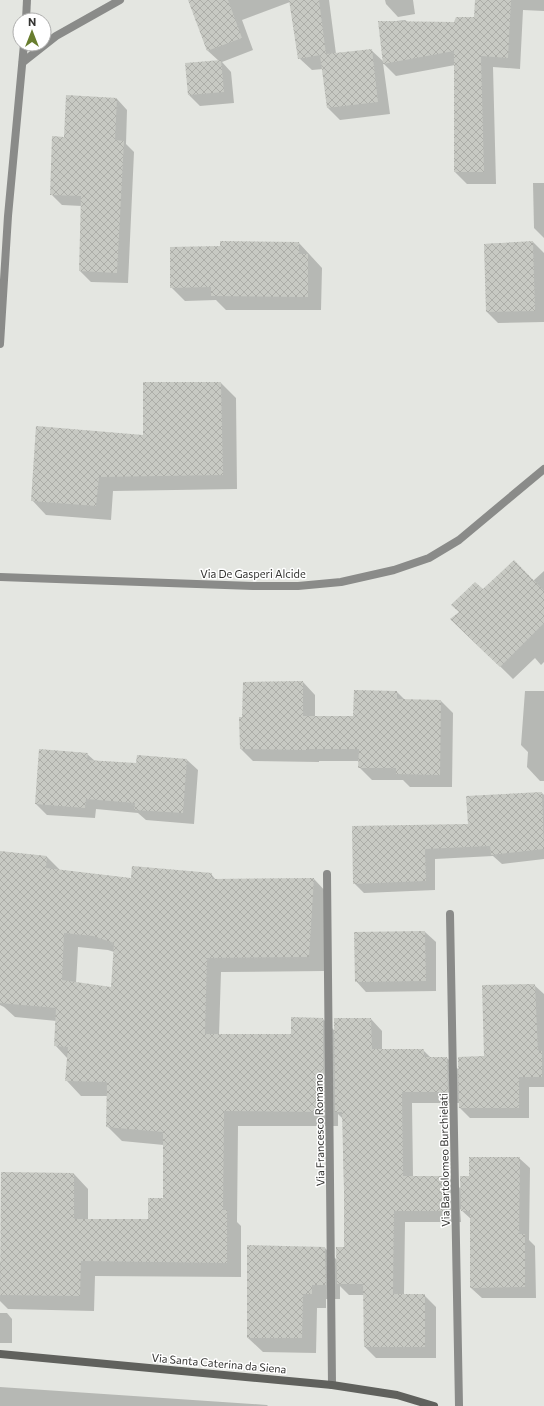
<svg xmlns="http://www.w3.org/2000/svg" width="544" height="1406" viewBox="0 0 544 1406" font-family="Commissioner,sans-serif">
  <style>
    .shadow { fill: #0003; fill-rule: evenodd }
    .building { fill: url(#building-cross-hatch); fill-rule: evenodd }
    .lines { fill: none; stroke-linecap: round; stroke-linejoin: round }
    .street { stroke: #8a8b89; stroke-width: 8 }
    .secondary { stroke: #60615d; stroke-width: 8 }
    .labels { text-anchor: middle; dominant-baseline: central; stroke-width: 3; stroke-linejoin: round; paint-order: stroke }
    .street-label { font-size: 11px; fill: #343432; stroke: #fff }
  </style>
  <defs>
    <pattern id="building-cross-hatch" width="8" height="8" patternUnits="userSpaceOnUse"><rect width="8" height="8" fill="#c7c9c3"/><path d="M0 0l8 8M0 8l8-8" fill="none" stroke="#acada8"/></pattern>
  </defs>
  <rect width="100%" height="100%" fill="#e4e6e1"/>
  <!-- shadow -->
  <g class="shadow">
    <path d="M 189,0 L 329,0 L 336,54 L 371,50 L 384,62 L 379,23 L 405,20 L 408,22 L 455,23 L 475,18 L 476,0 L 544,0 L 544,11 L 523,10 L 520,69 L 493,67 L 496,184 L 467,184 L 455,172 L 455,65 L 396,76 L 383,63 L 390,114 L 340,120 L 328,108 L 323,69 L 312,70 L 299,58 L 290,2 L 242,20 L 253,50 L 222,62 L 231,72 L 234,103 L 200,106 L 189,95 L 219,61 L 208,51 Z"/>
    <path d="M 385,0 L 413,0 L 415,14 L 398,17 L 386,4 Z"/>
    <path d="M 117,99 L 127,110 L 126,144 L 134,152 L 128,283 L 91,282 L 80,271 L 82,206 L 62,205 L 51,194 L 65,138 Z"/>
    <path d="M 533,183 L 544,183 L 544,238 L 534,228 Z"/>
    <path d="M 533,242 L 544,253 L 544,322 L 498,323 L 487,312 L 485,244 Z"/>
    <path d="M 299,243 L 322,268 L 321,310 L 226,310 L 216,300 L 185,301 L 171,287 Z"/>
    <path d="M 144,383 L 221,383 L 236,398 L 237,489 L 113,491 L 111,520 L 46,515 L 32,500 L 144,436 Z"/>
    <path d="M 544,571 L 544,662 L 541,665 L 535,658 L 513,679 L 465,632 L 483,591 L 533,581 Z"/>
    <path d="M 303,682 L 315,695 L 315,717 L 354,717 L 397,692 L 405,700 L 441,701 L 453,713 L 452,787 L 410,787 L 403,780 L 372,780 L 359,767 L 359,761 L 319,761 L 319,762 L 253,761 L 241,749 Z"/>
    <path d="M 525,691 L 544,691 L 544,781 L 540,781 L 527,767 L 528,752 L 521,745 Z"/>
    <path d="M 87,754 L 95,761 L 137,765 L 187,760 L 198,770 L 194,824 L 146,820 L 138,813 L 96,809 L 95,818 L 47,815 L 36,804 Z"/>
    <path d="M 542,793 L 544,795 L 544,859 L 502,864 L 493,856 L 435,859 L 435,890 L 364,893 L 354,883 L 469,825 Z"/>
    <path d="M 0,852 L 47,857 L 60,870 L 132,879 L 211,874 L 216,880 L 314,879 L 328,894 L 324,971 L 221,972 L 219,1035 L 292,1035 L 322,1018 L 335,1031 L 371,1019 L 382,1031 L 382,1050 L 423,1050 L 431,1058 L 447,1058 L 459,1070 L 485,1057 L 534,985 L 544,994 L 544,1087 L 529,1087 L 529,1118 L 470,1118 L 460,1108 L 460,1103 L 412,1103 L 413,1177 L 449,1177 L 462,1190 L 470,1177 L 519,1158 L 530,1168 L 529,1240 L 535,1246 L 536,1298 L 482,1298 L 471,1288 L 471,1219 L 460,1209 L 461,1222 L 405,1222 L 404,1295 L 424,1295 L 436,1307 L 436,1358 L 376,1358 L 365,1347 L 364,1295 L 349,1295 L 340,1286 L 340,1299 L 326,1299 L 326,1308 L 317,1308 L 316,1353 L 263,1352 L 248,1338 L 325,1248 L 337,1260 L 345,1248 L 343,1119 L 338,1114 L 338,1126 L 238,1126 L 237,1222 L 241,1226 L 241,1277 L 95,1276 L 94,1311 L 8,1309 L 0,1301 L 0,1262 L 74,1174 L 88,1189 L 88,1220 L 149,1220 L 164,1199 L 164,1145 L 122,1141 L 107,1126 L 108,1096 L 81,1096 L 67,1081 L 68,1059 L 55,1045 L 57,1021 L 15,1017 L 4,1007 L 0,1005 ZM 78,947 L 108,950 L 114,952 L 112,988 L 76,983 Z"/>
    <path d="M 425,932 L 436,942 L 436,991 L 366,992 L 356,981 Z"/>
    <path d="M 0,1313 L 7,1313 L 12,1319 L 12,1343 L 0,1343 Z"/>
    <path d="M 0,1387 L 267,1405 L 268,1406 L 0,1406 Z"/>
  </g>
  <!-- building -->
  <g class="building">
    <path d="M 188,0 L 228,0 L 242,38 L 207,51 Z"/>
    <path d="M 289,0 L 319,0 L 326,54 L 372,49 L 378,102 L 327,108 L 320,55 L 298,59 Z"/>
    <path d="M 475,0 L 511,0 L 508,58 L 481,56 L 484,172 L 454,172 L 454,51 L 383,64 L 378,21 L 454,22 L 456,17 L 474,17 Z"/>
    <path d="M 221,60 L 224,92 L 188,95 L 185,63 Z"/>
    <path d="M 66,95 L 117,98 L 115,140 L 124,141 L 117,273 L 79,271 L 81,196 L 50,195 L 52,136 L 64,137 Z"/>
    <path d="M 220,241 L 299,242 L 299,254 L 308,254 L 308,297 L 211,296 L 211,287 L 170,288 L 170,247 L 220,246 Z"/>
    <path d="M 533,241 L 535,311 L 486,312 L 484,244 Z"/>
    <path d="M 143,382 L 221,382 L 223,475 L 99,477 L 96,506 L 31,501 L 36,426 L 143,435 Z"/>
    <path d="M 514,560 L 544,591 L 544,623 L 500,667 L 450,619 L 459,612 L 451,605 L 475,582 L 483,589 Z"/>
    <path d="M 303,681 L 303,716 L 353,716 L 354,690 L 397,691 L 397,699 L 441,700 L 440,775 L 396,774 L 396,768 L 358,768 L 359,749 L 307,749 L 307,750 L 240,749 L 239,717 L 242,717 L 243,682 Z"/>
    <path d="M 39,749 L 88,753 L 87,760 L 136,763 L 137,755 L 187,759 L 183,813 L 134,810 L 135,803 L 86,799 L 85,808 L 35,804 Z"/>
    <path d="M 542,792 L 544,849 L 491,855 L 490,846 L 425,849 L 426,881 L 353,884 L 352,826 L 468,824 L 466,796 Z"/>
    <path d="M 0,851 L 47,856 L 46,868 L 131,878 L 132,866 L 212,873 L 212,879 L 314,878 L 309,957 L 207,958 L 205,1034 L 291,1034 L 291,1017 L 323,1018 L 324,1112 L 224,1111 L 223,1210 L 227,1210 L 227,1263 L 81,1261 L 80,1296 L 0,1295 L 1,1172 L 74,1173 L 74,1219 L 148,1219 L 148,1198 L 163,1198 L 163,1132 L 106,1127 L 107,1082 L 65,1081 L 68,1047 L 54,1046 L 56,1008 L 0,1003 ZM 64,933 L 93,936 L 114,943 L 111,987 L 62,980 Z"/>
    <path d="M 425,931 L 426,981 L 355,982 L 354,932 Z"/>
    <path d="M 535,984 L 538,1051 L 542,1051 L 542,1077 L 519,1077 L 519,1108 L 459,1108 L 458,1057 L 484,1056 L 482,985 Z"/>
    <path d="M 334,1018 L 371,1018 L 372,1049 L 424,1049 L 424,1057 L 447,1057 L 448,1092 L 402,1092 L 403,1176 L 449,1176 L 450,1211 L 394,1211 L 393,1294 L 425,1294 L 425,1347 L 364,1347 L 363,1284 L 337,1284 L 336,1247 L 344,1247 L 344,1191 L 342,1112 L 335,1112 Z"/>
    <path d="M 469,1157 L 520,1157 L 519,1234 L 525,1234 L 525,1287 L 470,1288 L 470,1211 L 461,1211 L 460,1176 L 469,1176 Z"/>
    <path d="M 247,1245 L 325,1247 L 326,1285 L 312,1285 L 312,1294 L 303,1294 L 302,1338 L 247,1338 Z"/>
  </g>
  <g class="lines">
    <!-- street -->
    <g class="street">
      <path d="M 26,20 L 27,0"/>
      <path d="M 23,62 L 56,36 L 120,0"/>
      <path d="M 0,344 L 8,216 L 24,44"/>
      <path d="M 0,577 L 253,586 L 298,586 L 341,582 L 394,570 L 429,558 L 459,540 L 544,469"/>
      <path d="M 327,874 L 332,1385"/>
      <path d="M 450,914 L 459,1406"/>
    </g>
    <!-- secondary -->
    <path class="secondary" d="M 0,1354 L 332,1385 L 397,1395 L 434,1406"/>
  </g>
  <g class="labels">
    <!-- street labels -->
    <g class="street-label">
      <text x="253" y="573">Via De Gasperi Alcide</text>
      <text transform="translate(319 1130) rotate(-91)">Via Francesco Romano</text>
      <text transform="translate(444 1160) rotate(-91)">Via Bartolomeo Burchielati</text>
      <text transform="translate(219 1363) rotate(5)">Via Santa Caterina da Siena</text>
    </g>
  </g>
  <!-- north arrow -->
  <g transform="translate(32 32)"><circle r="19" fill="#ffffff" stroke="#aeaead"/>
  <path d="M0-3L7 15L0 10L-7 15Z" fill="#687d2e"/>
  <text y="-6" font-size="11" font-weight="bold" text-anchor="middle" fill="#343432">N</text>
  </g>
</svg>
